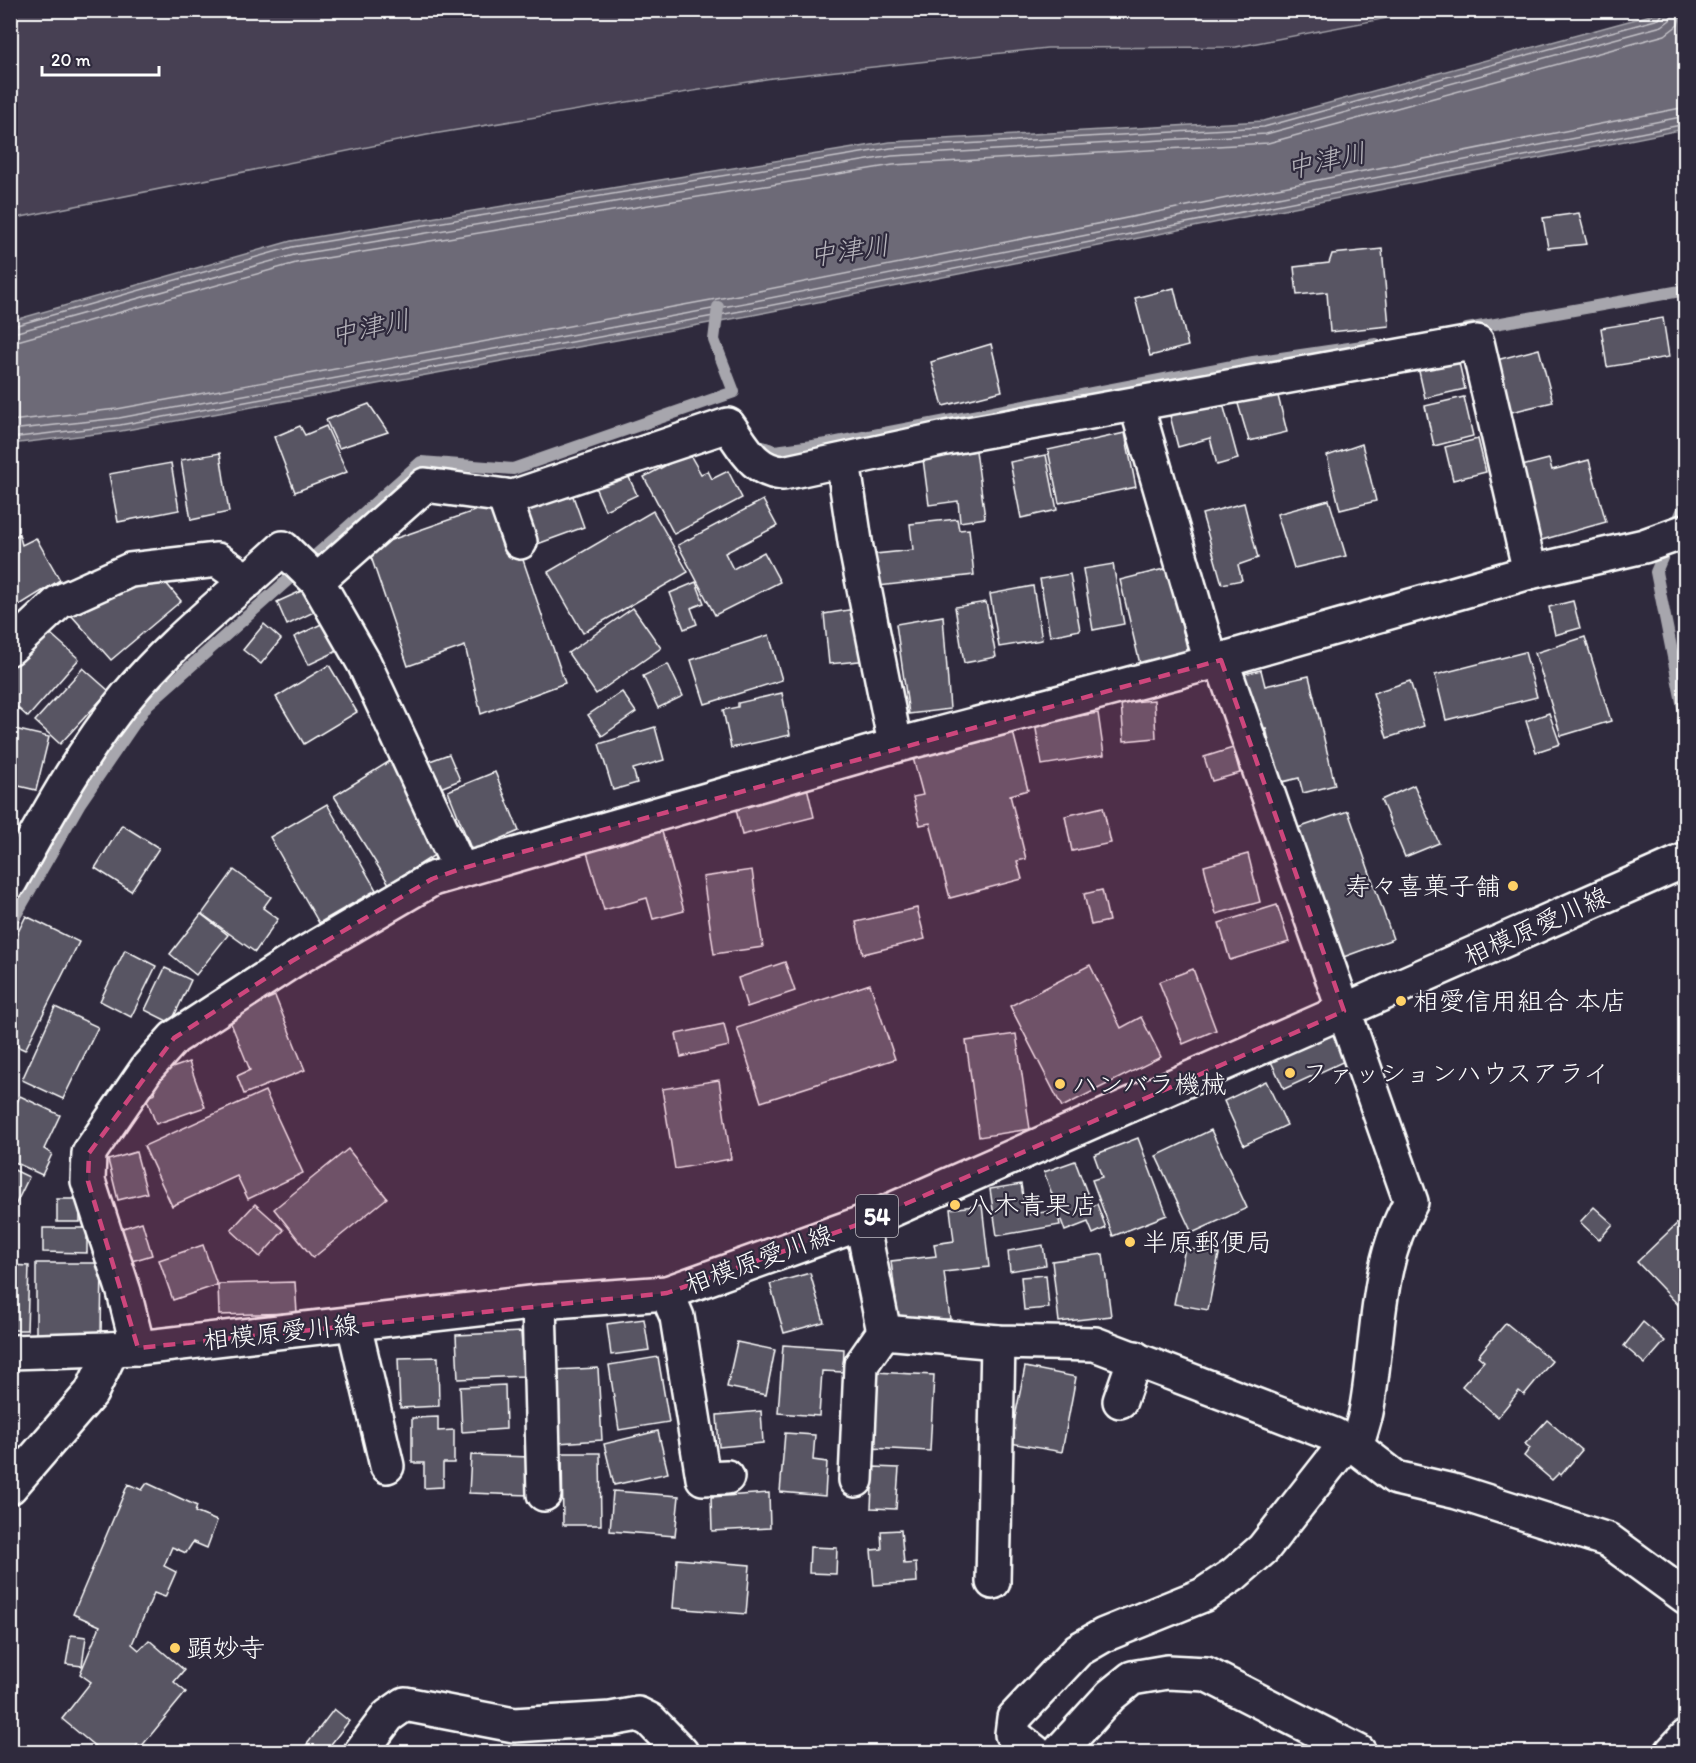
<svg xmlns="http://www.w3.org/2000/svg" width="1696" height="1763" viewBox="0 0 1696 1763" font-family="Itim,'Klee One',sans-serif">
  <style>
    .green { fill: #464152; stroke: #a2a0a8; stroke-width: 1.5 }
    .water { fill: #6d6a77; stroke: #a7a6ad; stroke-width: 1.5 }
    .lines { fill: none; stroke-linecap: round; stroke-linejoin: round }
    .shore { stroke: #c5c3c9; stroke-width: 1.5 }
    .stream { stroke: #a7a6ad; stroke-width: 12 }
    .building { fill: #595564; stroke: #fff; stroke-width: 1.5 }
    .minor-casing { stroke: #fff; stroke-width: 38 }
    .major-casing { stroke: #fff; stroke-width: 38 }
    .minor { stroke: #2f2a3d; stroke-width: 33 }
    .major { stroke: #2f2a3d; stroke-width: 33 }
    .marked { fill: #ce467c; fill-opacity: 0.2; stroke: #ce467c; stroke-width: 4.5; stroke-dasharray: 12 8; stroke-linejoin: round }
    .poi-dot { fill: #ffd166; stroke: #2f2a3d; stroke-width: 2 }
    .labels { text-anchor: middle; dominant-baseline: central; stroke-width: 4.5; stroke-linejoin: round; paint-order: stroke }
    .shield { fill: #2f2a3d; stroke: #c1bfc5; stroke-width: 1.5 }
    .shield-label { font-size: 24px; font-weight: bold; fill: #fff }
    .poi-label { font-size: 26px; fill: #fff; stroke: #2f2a3d; text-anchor: start }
    .street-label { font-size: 26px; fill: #fff; stroke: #2f2a3d }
    .water-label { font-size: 27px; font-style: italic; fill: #b6b4bb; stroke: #2f2a3d }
  </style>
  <rect width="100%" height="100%" fill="#2f2a3d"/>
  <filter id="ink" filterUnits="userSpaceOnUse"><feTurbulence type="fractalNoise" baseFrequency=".0167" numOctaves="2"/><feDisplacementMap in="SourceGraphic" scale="12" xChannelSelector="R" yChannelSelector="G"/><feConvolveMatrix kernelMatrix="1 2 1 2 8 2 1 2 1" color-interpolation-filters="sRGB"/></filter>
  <g filter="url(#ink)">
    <!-- green -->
    <path class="green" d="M 11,10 L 1424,10 L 1424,11 L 1236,47 L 1047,48 L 772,78 L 427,135 L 11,219 Z"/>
    <!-- water -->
    <path class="water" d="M 1669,10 L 1685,11 L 1685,129 L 753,315 L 121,431 L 11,444 L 11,321 L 291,241 L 890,142 L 1263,121 Z"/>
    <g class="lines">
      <!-- shore -->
      <g class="shore">
        <path d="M 10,327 L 292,247 L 891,148 L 1264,127 L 1659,19 L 1665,10"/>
        <path d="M 10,334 L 294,255 L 892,156 L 1266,134 L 1662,26 L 1670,20 L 1672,10"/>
        <path d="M 10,343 L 296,263 L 893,165 L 1268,143 L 1665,35 L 1678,25 L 1681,10"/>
        <path d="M 10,421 L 117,409 L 749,293 L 1686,107"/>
        <path d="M 10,430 L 119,418 L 750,302 L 1686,116"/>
        <path d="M 10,438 L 120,425 L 752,309 L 1686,124"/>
      </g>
      <!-- stream -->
      <g class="stream">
        <path d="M 1467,329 L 1686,290"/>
        <path d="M 753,444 L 775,451 L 827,444 L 1253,362 L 1376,344"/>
        <path d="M 1686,502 L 1656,572 L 1686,722"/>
        <path d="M 10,925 L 80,803 L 147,705 L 421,462 L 513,469 L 734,392 L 714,340 L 718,307"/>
      </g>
    </g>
    <!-- building -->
    <g class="building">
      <path d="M 1579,213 L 1587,244 L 1548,248 L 1543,218 Z"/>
      <path d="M 1382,249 L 1389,326 L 1330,332 L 1327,292 L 1297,295 L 1294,267 L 1329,263 L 1332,254 Z"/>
      <path d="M 1174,288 L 1188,346 L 1150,356 L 1135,298 Z"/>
      <path d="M 1663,318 L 1669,357 L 1607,367 L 1601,328 Z"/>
      <path d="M 991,344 L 1002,391 L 943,406 L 931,362 Z"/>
      <path d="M 1539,349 L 1553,402 L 1503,414 L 1489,362 Z"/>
      <path d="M 1458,358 L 1465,389 L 1425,398 L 1418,367 Z"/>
      <path d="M 1275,384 L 1287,432 L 1249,441 L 1236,397 Z"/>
      <path d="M 1219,389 L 1238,459 L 1217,465 L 1210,438 L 1178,447 L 1167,404 Z"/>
      <path d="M 1464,397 L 1473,436 L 1434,446 L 1425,406 Z"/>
      <path d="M 369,404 L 388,432 L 339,448 L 326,420 Z"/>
      <path d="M 300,426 L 305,435 L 326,426 L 347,472 L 295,492 L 274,437 Z"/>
      <path d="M 1125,433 L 1136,487 L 1059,503 L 1048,450 Z"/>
      <path d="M 1478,439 L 1486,472 L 1453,480 L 1445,447 Z"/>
      <path d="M 1362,444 L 1376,501 L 1340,510 L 1327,456 Z"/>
      <path d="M 976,451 L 985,518 L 960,522 L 958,501 L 929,505 L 923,459 Z"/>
      <path d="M 220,453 L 229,512 L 191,520 L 181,460 Z"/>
      <path d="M 689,453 L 701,474 L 708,471 L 712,479 L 728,471 L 742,498 L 674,534 L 644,477 Z"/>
      <path d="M 1046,455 L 1057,510 L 1021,518 L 1010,462 Z"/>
      <path d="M 1549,459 L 1552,470 L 1589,460 L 1606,522 L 1531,543 L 1518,467 Z"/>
      <path d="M 171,463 L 179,510 L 118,522 L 109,474 Z"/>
      <path d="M 623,464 L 637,495 L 605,510 L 591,478 Z"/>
      <path d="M 569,485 L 584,527 L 532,546 L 517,503 Z"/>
      <path d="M 763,500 L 777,526 L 725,553 L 733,569 L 764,552 L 780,582 L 715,615 L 678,545 Z"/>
      <path d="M 1329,500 L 1346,556 L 1294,568 L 1277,514 Z"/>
      <path d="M 503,501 L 565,683 L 481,714 L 465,646 L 408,666 L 368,548 Z"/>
      <path d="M 1244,503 L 1258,558 L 1238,565 L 1242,580 L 1222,584 L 1202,514 Z"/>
      <path d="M 653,511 L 688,572 L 583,633 L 548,572 Z"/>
      <path d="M 957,519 L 959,530 L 969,529 L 974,575 L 870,587 L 866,555 L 913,550 L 910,524 Z"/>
      <path d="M 19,534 L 22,545 L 36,538 L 60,580 L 10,611 L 10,540 Z"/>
      <path d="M 1113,564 L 1124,624 L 1093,630 L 1083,569 Z"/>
      <path d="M 1168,568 L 1188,652 L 1140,664 L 1120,580 Z"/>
      <path d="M 155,570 L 181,601 L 111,660 L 71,615 L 100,590 Z"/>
      <path d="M 1070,574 L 1080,630 L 1050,636 L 1040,579 Z"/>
      <path d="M 696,582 L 704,603 L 691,608 L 697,624 L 684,629 L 670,593 Z"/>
      <path d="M 1033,586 L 1042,640 L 999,647 L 990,594 Z"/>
      <path d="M 308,588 L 318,610 L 287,625 L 277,602 Z"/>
      <path d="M 1573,601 L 1580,628 L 1555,635 L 1549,607 Z"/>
      <path d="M 986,602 L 996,657 L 964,663 L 955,607 Z"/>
      <path d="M 633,608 L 661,648 L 596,694 L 568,653 Z"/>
      <path d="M 861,608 L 869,660 L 829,664 L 824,614 Z"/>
      <path d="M 943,616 L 950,709 L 909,714 L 896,624 Z"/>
      <path d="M 334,618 L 348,646 L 308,665 L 294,637 Z"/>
      <path d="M 264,624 L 281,639 L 261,664 L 243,650 Z"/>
      <path d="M 43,627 L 79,659 L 28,717 L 10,701 L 10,665 Z"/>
      <path d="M 769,635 L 782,680 L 705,704 L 691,660 Z"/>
      <path d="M 1585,637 L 1611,721 L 1561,736 L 1535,653 Z"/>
      <path d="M 1525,652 L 1537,697 L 1446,720 L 1435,675 Z"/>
      <path d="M 668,664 L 683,696 L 658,708 L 643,676 Z"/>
      <path d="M 329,665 L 357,712 L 304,744 L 276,697 Z"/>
      <path d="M 83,668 L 109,691 L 60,744 L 35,721 Z"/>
      <path d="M 1261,670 L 1265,686 L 1309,676 L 1335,785 L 1303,793 L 1299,778 L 1278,783 L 1266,728 L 1249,732 L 1235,676 Z"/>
      <path d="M 1410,681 L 1424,726 L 1387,738 L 1373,693 Z"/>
      <path d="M 622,692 L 636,712 L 602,736 L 588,715 Z"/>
      <path d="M 782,693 L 790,735 L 731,748 L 723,710 L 738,707 L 738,703 Z"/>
      <path d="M 1154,700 L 1156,738 L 1124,741 L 1121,703 Z"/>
      <path d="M 1098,713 L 1104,755 L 1042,765 L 1035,723 Z"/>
      <path d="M 1549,713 L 1560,744 L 1536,752 L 1526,721 Z"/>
      <path d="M 655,727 L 664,760 L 633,769 L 637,783 L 613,790 L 599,744 Z"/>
      <path d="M 10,728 L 49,737 L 36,790 L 10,784 Z"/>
      <path d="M 1012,728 L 1028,790 L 1010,795 L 1026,859 L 1017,861 L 1022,879 L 950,898 L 930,823 L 920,825 L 913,797 L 923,795 L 912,754 Z"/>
      <path d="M 1233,748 L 1240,773 L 1212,781 L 1204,757 Z"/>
      <path d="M 449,754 L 460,780 L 438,789 L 427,762 Z"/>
      <path d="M 390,761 L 446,848 L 389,884 L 334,796 Z"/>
      <path d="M 495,772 L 519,831 L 472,851 L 448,791 Z"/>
      <path d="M 1414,785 L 1439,843 L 1405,857 L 1381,800 Z"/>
      <path d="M 807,787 L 814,817 L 742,835 L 735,805 Z"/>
      <path d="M 327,804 L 376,890 L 319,923 L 270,837 Z"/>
      <path d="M 1103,807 L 1111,843 L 1072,851 L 1065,816 Z"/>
      <path d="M 1348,811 L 1393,939 L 1338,959 L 1292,830 Z"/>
      <path d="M 122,825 L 159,848 L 131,891 L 95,868 Z"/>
      <path d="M 661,828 L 684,911 L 653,919 L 647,898 L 604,910 L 586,849 Z"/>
      <path d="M 1248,854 L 1260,902 L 1216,914 L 1204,866 Z"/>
      <path d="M 234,870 L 271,897 L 263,908 L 278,919 L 255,952 L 202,914 Z"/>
      <path d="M 752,870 L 763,947 L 714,954 L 703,877 Z"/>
      <path d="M 1102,890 L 1109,921 L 1091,925 L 1084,894 Z"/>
      <path d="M 1277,905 L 1289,942 L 1230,960 L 1219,923 Z"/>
      <path d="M 917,908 L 925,939 L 863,954 L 856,922 Z"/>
      <path d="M 201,914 L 228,935 L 196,975 L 170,954 Z"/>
      <path d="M 26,916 L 79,942 L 25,1050 L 10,1043 L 10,948 Z"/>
      <path d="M 125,950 L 156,966 L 131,1017 L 100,1001 Z"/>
      <path d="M 785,962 L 795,991 L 747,1007 L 738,978 Z"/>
      <path d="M 1090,965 L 1121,1028 L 1141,1017 L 1161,1057 L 1062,1107 L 1010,1006 Z"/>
      <path d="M 165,968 L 191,980 L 171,1023 L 145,1010 Z"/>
      <path d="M 1193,969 L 1216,1030 L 1183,1044 L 1159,982 Z"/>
      <path d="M 870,984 L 895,1059 L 761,1102 L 737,1028 Z"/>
      <path d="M 275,996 L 305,1070 L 244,1094 L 237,1076 L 250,1070 L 228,1016 Z"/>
      <path d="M 55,1007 L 98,1027 L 63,1099 L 22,1080 Z"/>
      <path d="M 724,1024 L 729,1046 L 681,1057 L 676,1034 Z"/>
      <path d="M 1330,1024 L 1347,1060 L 1284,1089 L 1267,1053 Z"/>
      <path d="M 1016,1034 L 1030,1129 L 979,1137 L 966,1041 Z"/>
      <path d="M 189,1062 L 205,1107 L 156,1124 L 146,1097 L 155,1094 L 149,1076 Z"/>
      <path d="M 719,1080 L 731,1159 L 675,1169 L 662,1089 Z"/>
      <path d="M 1266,1081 L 1287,1125 L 1244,1145 L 1224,1101 Z"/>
      <path d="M 265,1091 L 303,1173 L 248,1199 L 237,1176 L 172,1206 L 144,1146 Z"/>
      <path d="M 20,1096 L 60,1115 L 44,1149 L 52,1154 L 42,1175 L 10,1160 L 10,1117 Z"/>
      <path d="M 1211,1130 L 1247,1208 L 1192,1233 L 1156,1156 Z"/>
      <path d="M 1138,1138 L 1167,1215 L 1113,1236 L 1092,1180 L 1102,1177 L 1094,1155 Z"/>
      <path d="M 348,1149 L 387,1198 L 313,1258 L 274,1209 Z"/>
      <path d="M 136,1152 L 147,1193 L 118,1200 L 108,1160 Z"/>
      <path d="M 1075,1161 L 1092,1206 L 1097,1204 L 1106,1228 L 1093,1234 L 1088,1222 L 1065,1231 L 1044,1172 Z"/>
      <path d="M 10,1168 L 29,1177 L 10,1216 Z"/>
      <path d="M 1021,1184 L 1026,1215 L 1057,1210 L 1060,1225 L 997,1236 L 990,1189 Z"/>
      <rect x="57" y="1199" width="23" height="23"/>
      <path d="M 255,1204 L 284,1230 L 260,1257 L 231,1230 Z"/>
      <path d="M 982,1205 L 989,1267 L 944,1272 L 950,1319 L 899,1325 L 891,1261 L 936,1256 L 934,1244 L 954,1241 L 950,1209 Z"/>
      <path d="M 1594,1207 L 1613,1224 L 1599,1240 L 1580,1222 Z"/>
      <path d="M 1686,1215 L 1686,1313 L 1637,1262 Z"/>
      <path d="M 142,1222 L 152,1255 L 125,1263 L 117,1230 Z"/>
      <path d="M 43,1228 L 87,1228 L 87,1253 L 43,1252 Z"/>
      <path d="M 203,1245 L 217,1285 L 173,1300 L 159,1260 Z"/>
      <path d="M 1043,1245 L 1046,1265 L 1010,1271 L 1008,1251 Z"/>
      <path d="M 1185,1248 L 1219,1254 L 1208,1310 L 1174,1304 Z"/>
      <path d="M 1103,1254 L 1111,1316 L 1059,1322 L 1052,1261 Z"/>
      <path d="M 36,1263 L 102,1263 L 101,1336 L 36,1336 Z"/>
      <path d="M 10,1265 L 29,1266 L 27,1330 L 10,1330 Z"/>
      <path d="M 810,1273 L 824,1322 L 784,1333 L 770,1284 Z"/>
      <path d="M 1046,1275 L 1049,1308 L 1024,1310 L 1021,1277 Z"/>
      <path d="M 295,1282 L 297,1313 L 219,1315 L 218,1284 Z"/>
      <path d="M 644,1319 L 649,1350 L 611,1355 L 607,1324 Z"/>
      <path d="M 1643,1322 L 1665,1341 L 1645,1364 L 1624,1346 Z"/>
      <path d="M 1506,1323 L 1552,1361 L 1524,1395 L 1519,1391 L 1498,1417 L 1462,1386 L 1484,1361 L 1478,1356 Z"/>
      <path d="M 521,1332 L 524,1376 L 458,1379 L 456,1335 Z"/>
      <path d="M 737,1342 L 775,1350 L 766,1395 L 727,1387 Z"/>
      <path d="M 783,1345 L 844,1349 L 843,1372 L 822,1371 L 819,1416 L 778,1413 Z"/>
      <path d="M 438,1357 L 439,1406 L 400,1408 L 398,1358 Z"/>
      <path d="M 658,1357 L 669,1422 L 619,1430 L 609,1365 Z"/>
      <path d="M 1025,1367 L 1076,1377 L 1062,1452 L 1010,1443 Z"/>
      <path d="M 598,1368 L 602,1440 L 558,1443 L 554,1370 Z"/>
      <path d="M 874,1372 L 934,1375 L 930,1451 L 870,1448 Z"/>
      <path d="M 505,1385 L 506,1429 L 462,1432 L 460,1387 Z"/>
      <path d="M 761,1411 L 763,1443 L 719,1447 L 717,1415 Z"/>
      <path d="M 438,1417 L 438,1431 L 454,1430 L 454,1463 L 443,1463 L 443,1487 L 424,1488 L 424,1463 L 412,1463 L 412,1418 Z"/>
      <path d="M 1547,1420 L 1582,1450 L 1561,1475 L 1559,1473 L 1552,1480 L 1524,1456 L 1530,1448 L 1525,1444 Z"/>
      <path d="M 658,1431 L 668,1473 L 614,1485 L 604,1444 Z"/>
      <path d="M 785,1433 L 815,1435 L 813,1460 L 827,1462 L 825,1496 L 780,1492 Z"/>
      <path d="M 562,1453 L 600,1453 L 601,1525 L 563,1525 Z"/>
      <path d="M 471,1455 L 530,1457 L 528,1495 L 469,1493 Z"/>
      <path d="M 873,1467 L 899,1468 L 896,1509 L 871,1508 Z"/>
      <path d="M 147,1483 L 197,1506 L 195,1512 L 217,1521 L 207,1548 L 193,1542 L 186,1553 L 172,1547 L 164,1566 L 176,1572 L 165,1597 L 154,1593 L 132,1644 L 139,1650 L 149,1640 L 184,1670 L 174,1682 L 186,1692 L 141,1747 L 138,1744 L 131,1752 L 102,1752 L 62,1719 L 91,1682 L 80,1674 L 100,1626 L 73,1614 L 128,1484 L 142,1490 Z"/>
      <path d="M 613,1491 L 679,1496 L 675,1536 L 610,1531 Z"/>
      <path d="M 769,1493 L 770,1528 L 712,1531 L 711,1497 Z"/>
      <path d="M 901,1530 L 904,1564 L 916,1563 L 917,1582 L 874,1585 L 871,1550 L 882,1549 L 881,1531 Z"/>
      <path d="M 810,1547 L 837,1548 L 836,1574 L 809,1573 Z"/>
      <path d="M 677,1559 L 750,1565 L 746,1614 L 673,1608 Z"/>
      <path d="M 71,1635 L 86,1637 L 82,1666 L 66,1664 Z"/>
      <path d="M 334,1709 L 349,1721 L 325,1752 L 301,1752 Z"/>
    </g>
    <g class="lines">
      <defs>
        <g id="minor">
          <path d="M 1136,404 L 1211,662"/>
          <path d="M 843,461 L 856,548 L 893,734 L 890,747"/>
          <path d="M 504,496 L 520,542"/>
          <path d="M 317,581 L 425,485 L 513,497 L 728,425 C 744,447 754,471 783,473 L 946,438 L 1477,342 L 1530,572"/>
          <path d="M 10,648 L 59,602 L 130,570 L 217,560 L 248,581"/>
          <path d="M 1221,660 L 1411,1202 C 1375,1263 1379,1339 1367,1407 C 1365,1420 1360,1434 1356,1447"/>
          <path d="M 10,882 C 46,817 80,754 127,696 C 172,641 231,597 283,548 L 317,581 L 364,663 L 460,869"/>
          <path d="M 667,1293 L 677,1317 L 703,1478 L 727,1477"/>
          <path d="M 539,1302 L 544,1494"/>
          <path d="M 354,1325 L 387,1466"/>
          <path d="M 884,1332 L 998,1342 L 1095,1344 L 1334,1435 L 1356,1447 L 1396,1478 L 1457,1492 L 1608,1540 L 1686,1597"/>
          <path d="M 138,1348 L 124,1292 L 88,1181 L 89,1153 L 148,1067 L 174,1038 L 292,961 L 432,879 L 890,747 L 1221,660 L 1530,572 L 1644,546 L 1686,531"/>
          <path d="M 1120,1401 L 1135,1358"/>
          <path d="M 856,1480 L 861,1365 L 884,1332 L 862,1223"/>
          <path d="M 10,1487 L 91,1393 L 112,1349"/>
          <path d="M 993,1582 L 998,1342"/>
          <path d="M 361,1752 L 388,1716 L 405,1704 L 514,1725 L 611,1719 L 638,1714 L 650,1720 L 681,1752"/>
          <path d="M 1035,1752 L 1012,1734 L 1014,1718 L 1078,1650 L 1104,1635 L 1203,1595 L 1233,1575 L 1263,1549 L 1347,1442"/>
          <path d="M 1059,1752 L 1111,1695 L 1132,1678 L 1167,1672 L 1206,1674 L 1359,1752"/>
          <path d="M 1672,1752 L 1686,1737"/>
        </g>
        <path id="major" d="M 10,1352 L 138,1348 L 539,1302 L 667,1293 L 862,1223 L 1686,860"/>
      </defs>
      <!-- minor casing -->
      <use href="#minor" class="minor-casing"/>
      <!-- major casing -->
      <use href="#major" class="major-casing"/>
      <!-- minor -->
      <use href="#minor" class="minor"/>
      <!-- major -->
      <use href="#major" class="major"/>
    </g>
  </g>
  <!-- marked area -->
  <path class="marked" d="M 1221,660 L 1344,1011 L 862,1223 L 667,1293 L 138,1348 L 88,1181 L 89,1153 L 174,1038 L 292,961 L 432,879 L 460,869 Z"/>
  <!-- markers -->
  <g class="poi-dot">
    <circle cx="1513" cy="886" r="6"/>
    <circle cx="1401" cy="1001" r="6"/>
    <circle cx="1290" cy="1073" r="6"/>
    <circle cx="1060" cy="1084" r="6"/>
    <circle cx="955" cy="1205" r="6"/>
    <circle cx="1130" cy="1242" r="6"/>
    <circle cx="175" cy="1648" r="6"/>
  </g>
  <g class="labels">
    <!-- shield labels -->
    <rect class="shield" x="856" y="1195" width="42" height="42" rx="4.5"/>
    <g class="shield-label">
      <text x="877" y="1216">54</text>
    </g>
    <!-- poi labels -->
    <g class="poi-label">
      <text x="1501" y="886" text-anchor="end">寿々喜菓子舗</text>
      <text x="1413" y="1001">相愛信用組合 本店</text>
      <text x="1302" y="1073">ファッションハウスアライ</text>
      <text x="1072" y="1084">ハンバラ機械</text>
      <text x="967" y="1205">八木青果店</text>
      <text x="1142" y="1242">半原郵便局</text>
      <text x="187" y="1648">顕妙寺</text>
    </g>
    <!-- street labels -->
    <g class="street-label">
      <text transform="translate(1536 926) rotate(-24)">相模原愛川線</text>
      <text transform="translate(759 1259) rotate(-20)">相模原愛川線</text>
      <text transform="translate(281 1332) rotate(-6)">相模原愛川線</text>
    </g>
    <!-- water labels -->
    <g class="water-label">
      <text transform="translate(1326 160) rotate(-12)">中津川</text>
      <text transform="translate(849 250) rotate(-8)">中津川</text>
      <text transform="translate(370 327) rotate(-12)">中津川</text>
    </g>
  </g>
  <!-- margin -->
  <rect width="1696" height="1763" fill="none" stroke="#2f2a3d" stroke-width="36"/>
  <rect x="18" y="18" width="1660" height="1727" fill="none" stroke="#fff" stroke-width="2" filter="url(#ink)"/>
  <!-- scale -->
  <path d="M42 66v9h117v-9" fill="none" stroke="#ffffff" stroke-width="3"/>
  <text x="51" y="66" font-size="18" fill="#ffffff" stroke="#2f2a3d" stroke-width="4.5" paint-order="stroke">20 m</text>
</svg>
